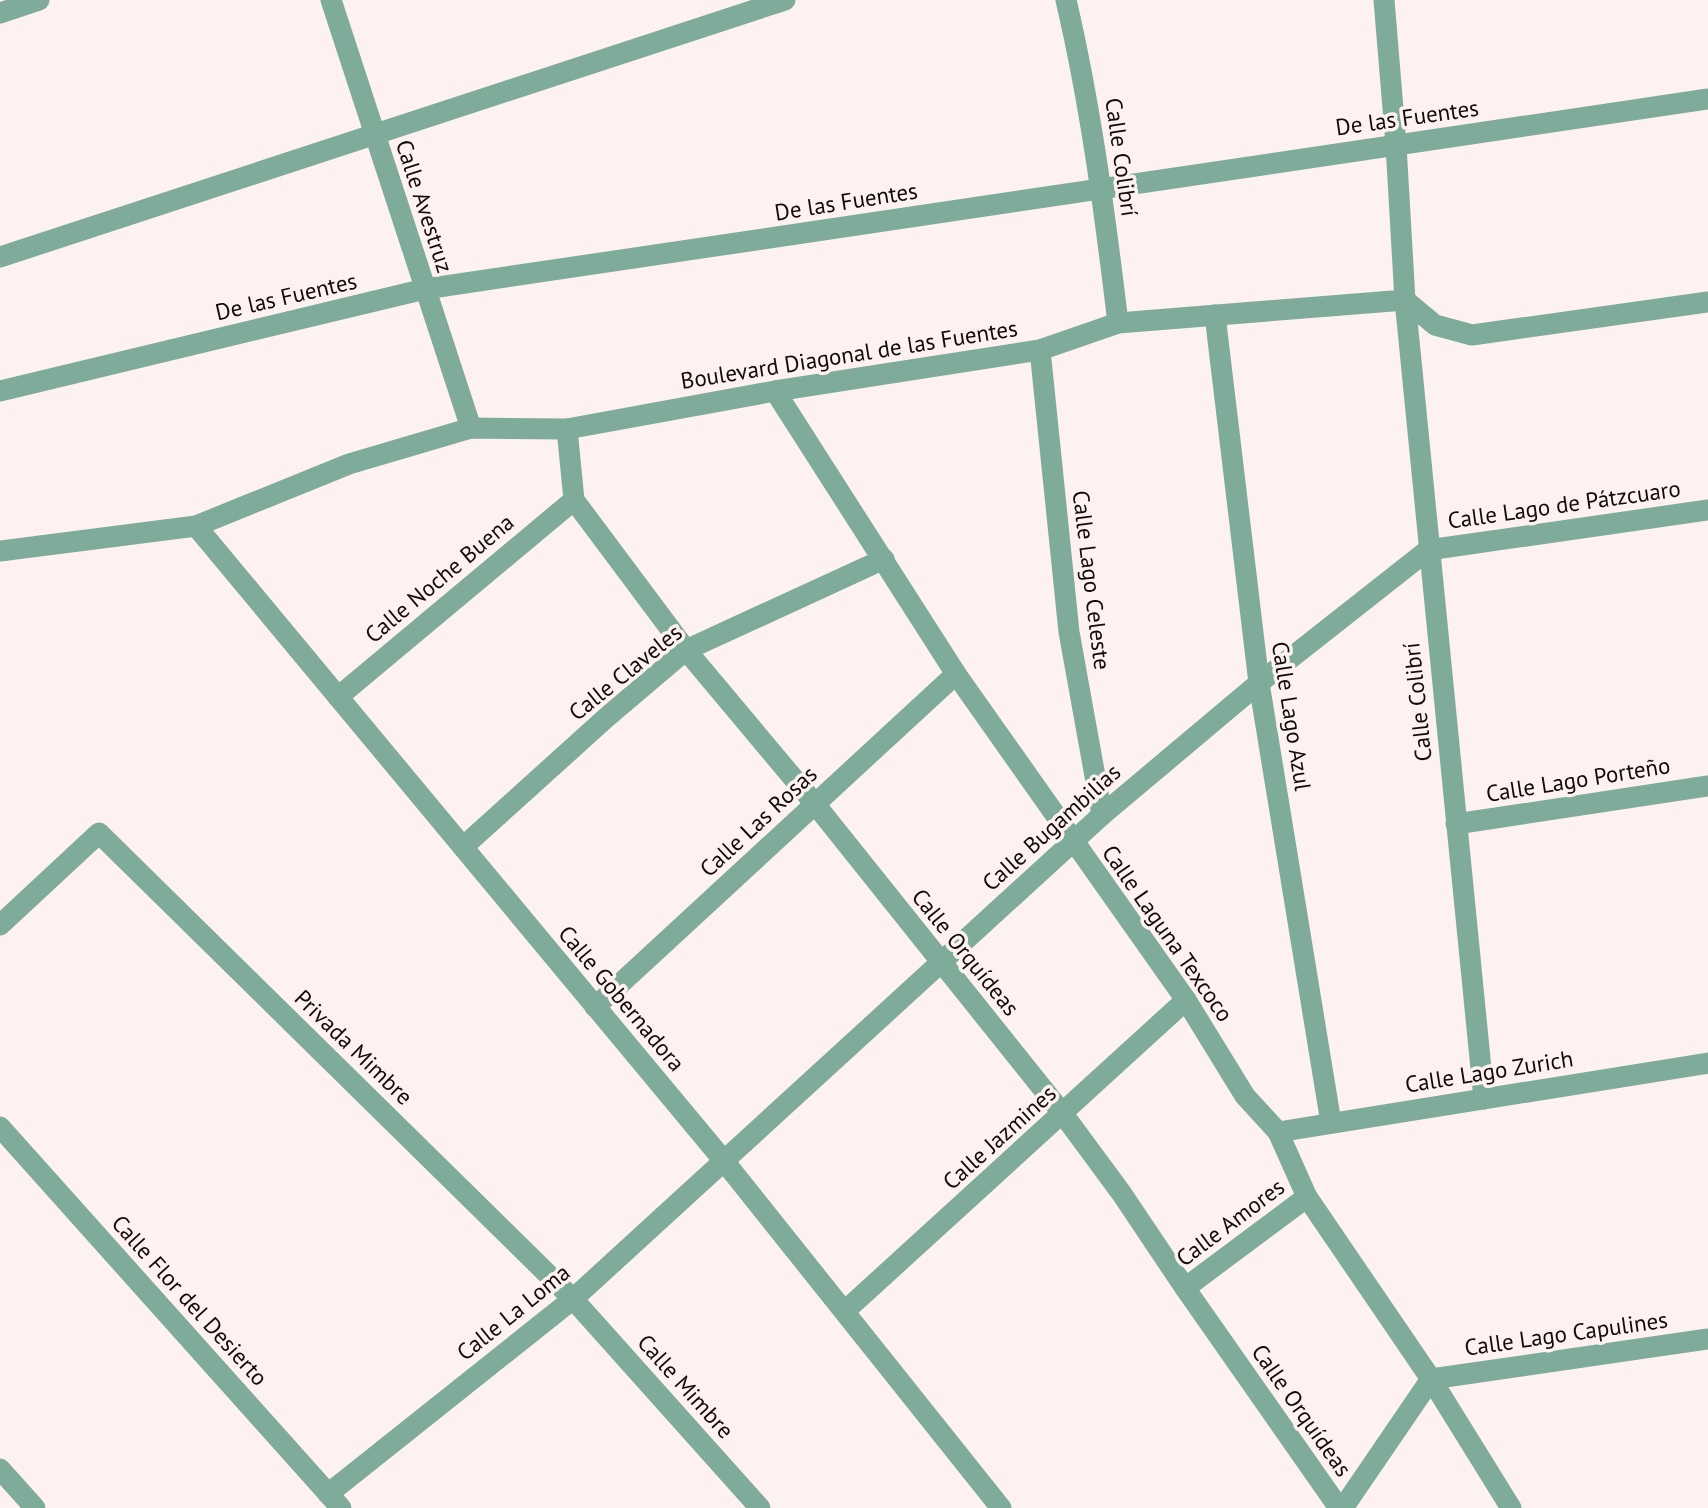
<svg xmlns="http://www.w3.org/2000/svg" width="1708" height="1508" viewBox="0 0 1708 1508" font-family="'PT Sans',sans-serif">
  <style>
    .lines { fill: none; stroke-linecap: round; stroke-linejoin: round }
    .minor { stroke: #7fac9a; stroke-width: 21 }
    .labels { text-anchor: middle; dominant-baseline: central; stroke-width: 7; stroke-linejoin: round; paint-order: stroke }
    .street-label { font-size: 23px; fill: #130a0a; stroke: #fdf1f1 }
  </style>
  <rect width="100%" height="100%" fill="#fdf1f1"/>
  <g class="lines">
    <!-- minor -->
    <g class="minor">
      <path d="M 331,0 L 471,428"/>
      <path d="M 1066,0 C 1091,107 1105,215 1118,323"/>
      <path d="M 1384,0 L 1396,145 L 1405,300 L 1484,1099"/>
      <path d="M 0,13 L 39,0"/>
      <path d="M 0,257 L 785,0"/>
      <path d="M 1215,315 L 1259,683 L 1331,1123"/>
      <path d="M 1040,350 L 1069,632 L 1102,815"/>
      <path d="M 0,391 L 425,289 L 1708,99"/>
      <path d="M 775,391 L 956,674 L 1186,1000 L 1245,1096 L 1278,1132 L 1307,1197 L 1431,1379 L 1511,1508"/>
      <path d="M 567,429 L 574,500 L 686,650 L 815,804 L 1063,1114 L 1122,1194 L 1185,1288 L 1339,1508"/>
      <path d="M 196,526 L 724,1161 L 1001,1508"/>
      <path d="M 0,551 L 196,526 L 349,464 L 471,428 L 567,429 L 775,391 L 1040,350 L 1118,323 L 1405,300 L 1435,325 L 1472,335 L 1708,302"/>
      <path d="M 338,697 L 574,500"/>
      <path d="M 1456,824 L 1708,786"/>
      <path d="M 463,847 L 607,717 L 686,650 L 884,559"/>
      <path d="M 0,925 L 99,833 L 573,1299 L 760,1508"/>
      <path d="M 595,1007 L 956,674"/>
      <path d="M 0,1127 L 341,1508"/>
      <path d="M 1278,1132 L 1708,1063"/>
      <path d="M 1185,1288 L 1307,1197"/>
      <path d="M 845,1311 L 1186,1000"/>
      <path d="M 1431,1379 L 1708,1339"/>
      <path d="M 0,1469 L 35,1508"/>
      <path d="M 328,1494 L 573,1299 L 1102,815 L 1259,683 L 1428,550 L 1708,510"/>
      <path d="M 1343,1508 L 1431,1379"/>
    </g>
  </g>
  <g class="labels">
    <!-- street labels -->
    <g class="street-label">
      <text transform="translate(1407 117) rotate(-8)">De las Fuentes</text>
      <text transform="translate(1122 157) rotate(82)">Calle Colibrí</text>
      <text transform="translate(846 201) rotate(-9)">De las Fuentes</text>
      <text transform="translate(425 206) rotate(72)">Calle Avestruz</text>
      <text transform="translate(286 296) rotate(-13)">De las Fuentes</text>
      <text transform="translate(849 354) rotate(-9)">Boulevard Diagonal de las Fuentes</text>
      <text transform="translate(1564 504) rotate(-8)">Calle Lago de Pátzcuaro</text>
      <text transform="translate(439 578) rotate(-40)">Calle Noche Buena</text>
      <text transform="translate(1092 580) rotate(83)">Calle Lago Celeste</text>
      <text transform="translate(625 672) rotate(-39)">Calle Claveles</text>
      <text transform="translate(1417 702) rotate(-96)">Calle Colibrí</text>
      <text transform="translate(1292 716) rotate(81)">Calle Lago Azul</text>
      <text transform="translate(1578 779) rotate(-9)">Calle Lago Porteño</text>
      <text transform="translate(758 821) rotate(-43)">Calle Las Rosas</text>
      <text transform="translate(1051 827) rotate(-42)">Calle Bugambilias</text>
      <text transform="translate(1168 933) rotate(55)">Calle Laguna Texcoco</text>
      <text transform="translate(966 952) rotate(51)">Calle Orquídeas</text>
      <text transform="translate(622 998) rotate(50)">Calle Gobernadora</text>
      <text transform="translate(354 1047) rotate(44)">Privada Mimbre</text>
      <text transform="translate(1489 1071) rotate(-9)">Calle Lago Zurich</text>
      <text transform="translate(999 1137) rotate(-42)">Calle Jazmines</text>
      <text transform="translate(1230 1222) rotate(-37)">Calle Amores</text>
      <text transform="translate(190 1300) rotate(48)">Calle Flor del Desierto</text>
      <text transform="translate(513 1312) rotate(-39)">Calle La Loma</text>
      <text transform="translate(1566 1333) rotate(-8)">Calle Lago Capulines</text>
      <text transform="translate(686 1386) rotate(48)">Calle Mimbre</text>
      <text transform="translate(1302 1410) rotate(55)">Calle Orquídeas</text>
    </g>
  </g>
</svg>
